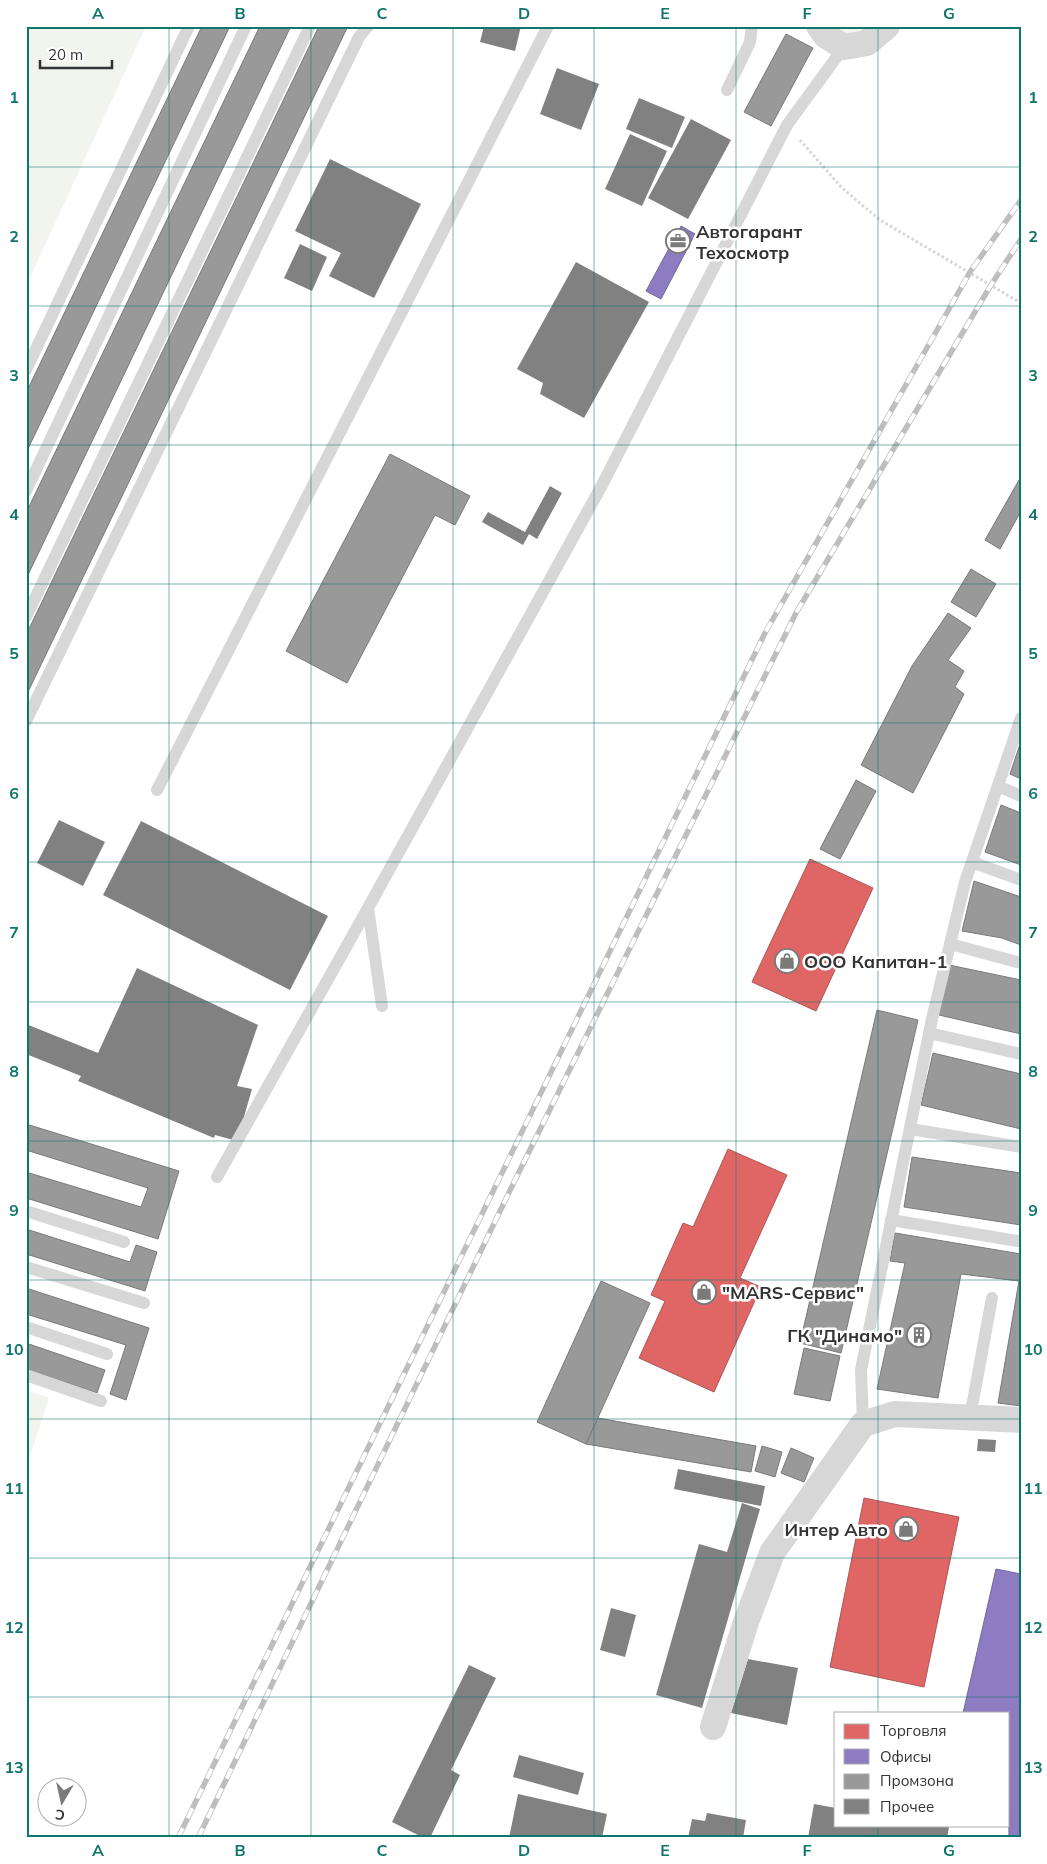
<svg xmlns="http://www.w3.org/2000/svg" width="1047" height="1864" viewBox="0 0 1047 1864" font-family="Mulish,sans-serif">
  <style>
    .green { fill: #f1f5ed }
    .shops { fill: #e06666; stroke: #ac5757 }
    .offices { fill: #8e7cc3; stroke: #736698 }
    .industry { fill: #999; stroke: #7a7a7a }
    .building { fill: #818181 }
    .lines { fill: none; stroke-linecap: round; stroke-linejoin: round }
    .path { stroke: #d6d6d6; stroke-width: 3; stroke-dasharray: 2.5 2.5; stroke-linecap: butt }
    .lane { stroke: #d7d7d7; stroke-width: 12 }
    .street { stroke: #d7d7d7; stroke-width: 26 }
    .rail-casing { stroke: #bebebe; stroke-width: 5.5 }
    .rail { stroke: #fff; stroke-width: 4; stroke-dasharray: 11; stroke-linecap: butt }
    .grid { fill: none; stroke: #0f766e; stroke-width: 1; stroke-opacity: 0.55 }
    .labels { text-anchor: middle; dominant-baseline: central; stroke-width: 5; stroke-linejoin: round; paint-order: stroke }
    .poi-label { font-size: 18px; font-weight: bold; fill: #333; stroke: #fff; text-anchor: start }
    .neatline { fill: none; stroke: #0f766e; stroke-width: 2 }
    .grid-label { font-size: 16px; text-anchor: middle; font-weight: bold; fill: #0f766e }
  </style>
  <rect width="100%" height="100%" fill="#fff"/>
  <!-- green -->
  <g class="green">
    <path d="M 26,26 L 146,26 L 26,286 Z"/>
    <path d="M 829,26 L 871,26 L 848,40 Z"/>
    <path d="M 26,1390 L 49,1398 L 26,1468 Z"/>
  </g>
  <!-- shops -->
  <g class="shops">
    <path d="M 810,859 L 873,888 L 816,1011 L 752,982 Z"/>
    <path d="M 728,1149 L 787,1175 L 740,1278 L 761,1287 L 714,1392 L 639,1358 L 665,1301 L 651,1295 L 683,1223 L 693,1227 Z"/>
    <path d="M 864,1498 L 959,1517 L 924,1687 L 830,1667 Z"/>
  </g>
  <!-- offices -->
  <g class="offices">
    <path d="M 681,226 L 695,234 L 661,299 L 646,291 Z"/>
    <path d="M 996,1569 L 1021,1574 L 1021,1838 L 1009,1838 L 1008,1713 L 963,1713 Z"/>
  </g>
  <!-- industry -->
  <g class="industry">
    <path d="M 202,26 L 230,26 L 26,453 L 26,393 Z"/>
    <path d="M 260,26 L 291,26 L 26,579 L 26,513 Z"/>
    <path d="M 319,26 L 348,26 L 26,696 L 26,635 Z"/>
    <path d="M 786,34 L 813,48 L 771,126 L 744,112 Z"/>
    <path d="M 390,454 L 470,496 L 455,525 L 435,515 L 347,683 L 286,651 Z"/>
    <path d="M 1019,480 L 1021,481 L 1021,511 L 1000,549 L 985,540 Z"/>
    <path d="M 971,569 L 996,584 L 976,617 L 951,602 Z"/>
    <path d="M 948,613 L 971,628 L 948,660 L 964,671 L 955,687 L 964,694 L 913,793 L 861,765 L 912,666 Z"/>
    <path d="M 1021,741 L 1021,779 L 1010,774 Z"/>
    <path d="M 856,780 L 876,791 L 840,859 L 820,849 Z"/>
    <path d="M 1001,805 L 1021,813 L 1021,865 L 985,852 Z"/>
    <path d="M 974,881 L 1021,897 L 1021,945 L 1002,938 L 962,931 Z"/>
    <path d="M 949,965 L 1021,980 L 1021,1034 L 939,1015 Z"/>
    <path d="M 877,1010 L 918,1020 L 841,1353 L 800,1343 Z"/>
    <path d="M 933,1053 L 1021,1074 L 1021,1129 L 921,1105 Z"/>
    <path d="M 26,1124 L 179,1171 L 158,1239 L 26,1198 L 26,1172 L 141,1207 L 148,1188 L 26,1150 Z"/>
    <path d="M 912,1157 L 1021,1173 L 1021,1225 L 904,1207 Z"/>
    <path d="M 26,1229 L 130,1262 L 136,1245 L 157,1252 L 145,1291 L 26,1254 Z"/>
    <path d="M 895,1233 L 1021,1254 L 1021,1406 L 998,1403 L 1019,1281 L 961,1274 L 938,1398 L 877,1389 L 905,1263 L 890,1261 Z"/>
    <path d="M 601,1281 L 650,1303 L 586,1444 L 537,1422 Z"/>
    <path d="M 26,1288 L 149,1328 L 126,1400 L 110,1394 L 126,1345 L 26,1314 Z"/>
    <path d="M 26,1343 L 105,1370 L 97,1393 L 26,1369 Z"/>
    <path d="M 804,1348 L 840,1356 L 830,1401 L 794,1394 Z"/>
    <path d="M 598,1418 L 756,1446 L 751,1472 L 586,1444 Z"/>
    <path d="M 762,1446 L 782,1452 L 775,1477 L 755,1471 Z"/>
    <path d="M 791,1448 L 814,1458 L 804,1482 L 781,1473 Z"/>
  </g>
  <!-- building -->
  <g class="building">
    <path d="M 484,26 L 493,26 L 505,29 L 505,26 L 521,26 L 515,51 L 480,42 Z"/>
    <path d="M 557,68 L 599,84 L 581,130 L 540,114 Z"/>
    <path d="M 639,98 L 685,117 L 672,148 L 626,129 Z"/>
    <path d="M 691,119 L 731,140 L 688,219 L 648,198 Z"/>
    <path d="M 630,134 L 667,151 L 642,206 L 605,189 Z"/>
    <path d="M 330,159 L 421,204 L 374,298 L 329,276 L 341,253 L 295,231 Z"/>
    <path d="M 300,244 L 327,257 L 312,291 L 284,278 Z"/>
    <path d="M 576,262 L 649,302 L 584,418 L 540,394 L 543,383 L 517,369 Z"/>
    <path d="M 550,486 L 562,493 L 537,539 L 529,534 L 523,545 L 482,522 L 488,512 L 525,532 Z"/>
    <path d="M 59,820 L 105,842 L 83,886 L 37,863 Z"/>
    <path d="M 141,821 L 328,916 L 290,990 L 103,895 Z"/>
    <path d="M 137,968 L 258,1025 L 237,1086 L 252,1089 L 237,1141 L 215,1135 L 214,1138 L 78,1081 L 81,1076 L 26,1054 L 26,1024 L 98,1053 Z"/>
    <path d="M 978,1439 L 996,1440 L 995,1452 L 977,1451 Z"/>
    <path d="M 678,1469 L 765,1486 L 761,1506 L 674,1489 Z"/>
    <path d="M 742,1503 L 760,1509 L 702,1708 L 656,1695 L 699,1544 L 727,1552 Z"/>
    <path d="M 611,1608 L 636,1615 L 625,1657 L 600,1650 Z"/>
    <path d="M 748,1659 L 798,1668 L 787,1725 L 731,1713 Z"/>
    <path d="M 469,1665 L 496,1678 L 451,1770 L 460,1775 L 430,1838 L 424,1838 L 392,1822 Z"/>
    <path d="M 519,1755 L 584,1773 L 578,1795 L 513,1777 Z"/>
    <path d="M 518,1794 L 607,1814 L 602,1838 L 509,1838 Z"/>
    <path d="M 814,1804 L 836,1808 L 836,1825 L 940,1825 L 949,1827 L 947,1838 L 808,1838 Z"/>
    <path d="M 707,1813 L 746,1820 L 743,1838 L 688,1838 L 692,1819 L 705,1821 Z"/>
  </g>
  <g class="lines">
    <!-- path -->
    <path class="path" d="M 800,140 L 842,188 L 880,220 L 1021,303"/>
    <!-- lane -->
    <g class="lane">
      <path d="M 727,90 L 750,42 L 752,26"/>
      <path d="M 26,370 L 189,26"/>
      <path d="M 26,491 L 246,26"/>
      <path d="M 26,617 L 310,26"/>
      <path d="M 26,721 L 359,37 L 368,26"/>
      <path d="M 998,786 L 1021,796"/>
      <path d="M 157,790 L 548,26"/>
      <path d="M 972,862 L 1021,880"/>
      <path d="M 950,944 L 1021,963"/>
      <path d="M 382,1006 L 368,908 L 601,487 L 787,125 L 844,47"/>
      <path d="M 929,1033 L 1021,1054"/>
      <path d="M 910,1129 L 1021,1147"/>
      <path d="M 217,1177 L 368,908"/>
      <path d="M 26,1211 L 124,1242"/>
      <path d="M 891,1220 L 1018,1241"/>
      <path d="M 26,1267 L 144,1303"/>
      <path d="M 26,1327 L 107,1354"/>
      <path d="M 26,1375 L 101,1401"/>
      <path d="M 970,1417 L 992,1298"/>
      <path d="M 863,1424 L 861,1370 L 932,1019 L 965,882 L 1021,718"/>
    </g>
    <!-- street -->
    <g class="street">
      <path d="M 819,26 L 826,36 L 844,47 L 867,43 L 887,26"/>
      <path d="M 713,1727 L 746,1622 L 772,1553 L 863,1424 L 895,1414 L 1021,1420"/>
    </g>
    <defs>
      <g id="rail">
        <path d="M 178,1838 L 765,633 L 970,272 L 1021,200"/>
        <path d="M 198,1838 L 515,1180 L 796,613 L 991,285 L 1021,239"/>
      </g>
    </defs>
    <!-- rail casing -->
    <use href="#rail" class="rail-casing"/>
    <!-- rail -->
    <use href="#rail" class="rail"/>
  </g>
  <!-- grid -->
  <path class="grid" d="M 169,26 L 169,1838M 311,26 L 311,1838M 453,26 L 453,1838M 594,26 L 594,1838M 736,26 L 736,1838M 878,26 L 878,1713M 26,167 L 1021,167M 26,306 L 1021,306M 26,445 L 1021,445M 26,584 L 1021,584M 26,723 L 1021,723M 26,862 L 1021,862M 26,1002 L 1021,1002M 26,1141 L 1021,1141M 26,1280 L 1021,1280M 26,1419 L 1021,1419M 26,1558 L 1021,1558M 26,1697 L 1021,1697M 878,1825 L 878,1838"/>
  <!-- icons -->
  <defs>
    <symbol id="office-ring" viewBox="-11 -11 22 22"><circle r="9.5" fill="#fff" stroke="#7a7a7a" stroke-width="1.5"/><path d="M-6-3h4V-5.5h4V-3h4V5H-6ZM-1-4.5V-3h2v-1.5ZM-6 0V1H6V0Z" fill="#7a7a7a"/></symbol>
    <symbol id="shop-ring" viewBox="-11 -11 22 22"><circle r="9.5" fill="#fff" stroke="#7a7a7a" stroke-width="1.5"/><path d="M-5-2.5h2.3a2.7 3.5 0 0 1 5.4 0H5L5.5 6h-11ZM-1.5-2.5h3a1.5 2.3 0 0 0-3 0Z" fill="#7a7a7a"/></symbol>
    <symbol id="building-ring" viewBox="-11 -11 22 22"><circle r="9.5" fill="#fff" stroke="#7a7a7a" stroke-width="1.5"/><path d="M-4-6H4V6H1V3H-1V6H-4ZM-2.5-4.3h1.7v1.8h-1.7ZM.8-4.3h1.7v1.8H.8ZM-2.5-1h1.7V.8h-1.7ZM.8-1h1.7V.8H.8Z" fill="#7a7a7a"/></symbol>
  </defs>
  <g fill-rule="evenodd">
    <use href="#office-ring" x="664" y="227" width="28" height="28"/>
    <use href="#shop-ring" x="773" y="947" width="28" height="28"/>
    <use href="#shop-ring" x="690" y="1278" width="28" height="28"/>
    <use href="#building-ring" x="905" y="1321" width="28" height="28"/>
    <use href="#shop-ring" x="892" y="1515" width="28" height="28"/>
  </g>
  <g class="labels">
    <!-- poi labels -->
    <g class="poi-label">
      <text x="696" y="231">Автогарант<tspan x="696" dy="21">Техосмотр</tspan></text>
      <text x="804" y="961">ООО Капитан-1</text>
      <text x="722" y="1292">"MARS-Сервис"</text>
      <text x="902" y="1335" text-anchor="end">ГК "Динамо"</text>
      <text x="888" y="1529" text-anchor="end">Интер Авто</text>
    </g>
  </g>
  <!-- border -->
  <rect width="1047" height="1864" fill="none" stroke="#ffffff" stroke-width="55"/>
  <!-- legend -->
  <rect x="834" y="1712" width="175" height="115" fill="#ffffff" stroke="#adadad"/>
  <rect x="844" y="1724" width="25" height="15" fill="#e06666" stroke="#adadad"/>
  <text x="880" y="1736" font-size="15" fill="#333333">Торговля</text>
  <rect x="844" y="1749" width="25" height="15" fill="#8e7cc3" stroke="#adadad"/>
  <text x="880" y="1762" font-size="15" fill="#333333">Офисы</text>
  <rect x="844" y="1774" width="25" height="15" fill="#999999" stroke="#adadad"/>
  <text x="880" y="1786" font-size="15" fill="#333333">Промзона</text>
  <rect x="844" y="1799" width="25" height="15" fill="#818181" stroke="#adadad"/>
  <text x="880" y="1812" font-size="15" fill="#333333">Прочее</text>
  <!-- north arrow -->
  <g transform="translate(62 1802) rotate(189)"><circle r="24" fill="#ffffff" stroke="#adadad"/>
  <path d="M0-4L9 19L0 12L-9 19Z" fill="#7a7a7a"/>
  <text y="-8" font-size="14" font-weight="bold" text-anchor="middle" fill="#333333">С</text>
  </g>
  <!-- scale -->
  <path d="M40 60v8h72v-8" fill="none" stroke="#333333" stroke-width="2.5"/>
  <text x="48" y="60" font-size="15" fill="#333333" stroke="#ffffff" stroke-width="4" paint-order="stroke">20 m</text>
  <rect x="28" y="28" width="992" height="1808" class="neatline"/>
  <g class="grid-label">
    <text x="98" y="19">A</text>
    <text x="240" y="19">B</text>
    <text x="382" y="19">C</text>
    <text x="524" y="19">D</text>
    <text x="665" y="19">E</text>
    <text x="807" y="19">F</text>
    <text x="949" y="19">G</text>
    <text x="14" y="103">1</text>
    <text x="1033" y="103">1</text>
    <text x="14" y="242">2</text>
    <text x="1033" y="242">2</text>
    <text x="14" y="381">3</text>
    <text x="1033" y="381">3</text>
    <text x="14" y="520">4</text>
    <text x="1033" y="520">4</text>
    <text x="14" y="659">5</text>
    <text x="1033" y="659">5</text>
    <text x="14" y="799">6</text>
    <text x="1033" y="799">6</text>
    <text x="14" y="938">7</text>
    <text x="1033" y="938">7</text>
    <text x="14" y="1077">8</text>
    <text x="1033" y="1077">8</text>
    <text x="14" y="1216">9</text>
    <text x="1033" y="1216">9</text>
    <text x="14" y="1355">10</text>
    <text x="1033" y="1355">10</text>
    <text x="14" y="1494">11</text>
    <text x="1033" y="1494">11</text>
    <text x="14" y="1633">12</text>
    <text x="1033" y="1633">12</text>
    <text x="14" y="1773">13</text>
    <text x="1033" y="1773">13</text>
    <text x="98" y="1856">A</text>
    <text x="240" y="1856">B</text>
    <text x="382" y="1856">C</text>
    <text x="524" y="1856">D</text>
    <text x="665" y="1856">E</text>
    <text x="807" y="1856">F</text>
    <text x="949" y="1856">G</text>
  </g>
</svg>
